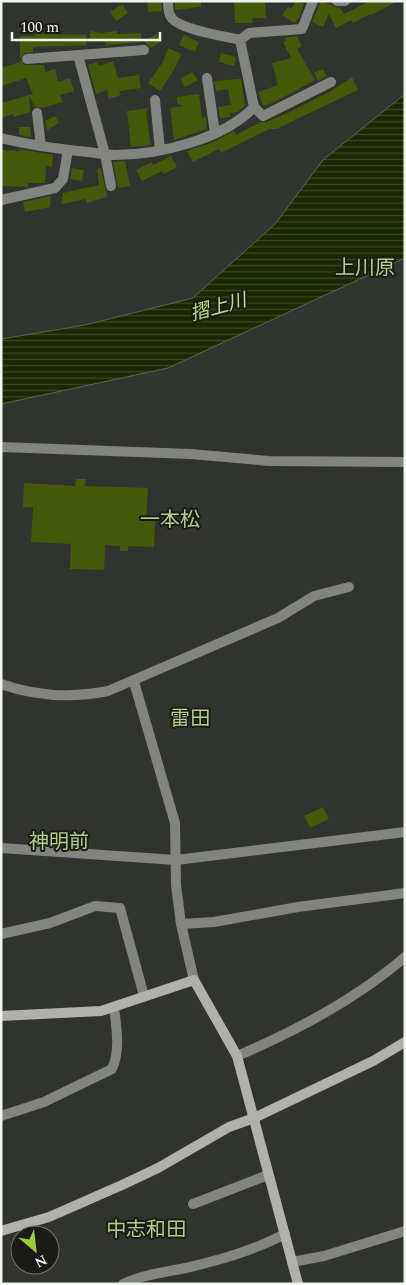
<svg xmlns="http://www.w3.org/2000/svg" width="406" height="1285" viewBox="0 0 406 1285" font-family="Spectral,'Noto Sans JP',serif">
  <defs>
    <pattern id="water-rules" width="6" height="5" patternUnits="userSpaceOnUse" patternTransform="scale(1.25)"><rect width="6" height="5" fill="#1b2701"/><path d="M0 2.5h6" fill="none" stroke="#3d4726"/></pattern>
  </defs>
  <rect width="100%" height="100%" fill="#31332e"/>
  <!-- water -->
  <path fill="url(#water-rules)" stroke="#5b6448" d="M405 94V258L168 368 1 404V339L85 325 193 298 275 224 323 160Z"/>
  <!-- building -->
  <g fill="#445a0a">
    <path d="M147 1H161L162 11 148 12Z"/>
    <path d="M175 1H201V7L175 10Z"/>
    <path d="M234 1H265L266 18H252L253 23H235Z"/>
    <path d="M296 1 304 4 299 18 294 23 282 15 288 7 291 9Z"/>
    <path d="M321 1 341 9 344 14 370 1H398L371 15 370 14 353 23 351 20 336 28 329 14 323 27 312 22Z"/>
    <path d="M122 4 128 13 116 21 110 12Z"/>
    <path d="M90 31 101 33 117 31V34L141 33 142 42 106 45V42L90 41Z"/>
    <path d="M35 34 87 35V45L33 47V52L24 53 20 59V36H35Z"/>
    <path d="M157 34 161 42 150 48 144 41Z"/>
    <path d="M184 35 199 42 195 52 179 45Z"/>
    <path d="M297 36 302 46 297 49 315 80 275 102 263 106 258 92 278 85 272 63 291 58 283 42 286 41 284 38Z"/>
    <path d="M168 48 181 54 175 68 160 91 148 83 163 62Z"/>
    <path d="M221 53 236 57 234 66 219 62Z"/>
    <path d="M20 59 24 65H44L46 72 55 69 58 82 70 78 74 91 60 95 63 102 42 108 35 107 29 96 30 112 14 117 13 114 1 118V103L33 94 26 78 1 86V68L20 62Z"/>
    <path d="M113 61 118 78 139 75 141 88 119 91 121 95 109 99 107 90 96 94 88 65 97 62 99 66Z"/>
    <path d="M323 69 327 76 318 81 314 73Z"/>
    <path d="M192 72 198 80 185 87 180 79Z"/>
    <path d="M352 77 358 90 276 129H269L221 153 219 149 193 162 187 151 211 143 234 131 236 135 261 122H266L288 113 331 91Z"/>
    <path d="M241 79 245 106 238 112 230 113V117L220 118 218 107 231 105 228 89 216 91 214 81Z"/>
    <path d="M199 94 202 118 206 117 207 129 174 140 170 108 183 106 177 103V97Z"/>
    <path d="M149 108 146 112 151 145 131 147 127 111Z"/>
    <path d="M55 116 59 123 47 130 45 121Z"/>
    <path d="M19 127H30L31 137 19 135Z"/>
    <path d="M19 149 53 155 52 167 46 166 45 183H28V187L1 186V150L20 151Z"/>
    <path d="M171 156 177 167 164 174 162 171 142 181 136 170 152 162 153 165Z"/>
    <path d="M125 161 130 186 118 188 113 162Z"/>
    <path d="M72 168 84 170 82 181 70 179Z"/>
    <path d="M101 168 107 197 87 203 86 199 61 204 63 193 99 185 97 169Z"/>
    <path d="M51 196 50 207 25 212 23 202Z"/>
    <path d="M76 479H86L85 486 148 488 146 521H155L154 547 128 546V551H120V546L105 545 104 570 70 569 71 544 31 542 33 507H23L24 483 75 486Z"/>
    <path d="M323 807 329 819 310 828 304 816Z"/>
  </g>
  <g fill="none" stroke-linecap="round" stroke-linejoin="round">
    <!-- street -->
    <g stroke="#828481" stroke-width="10">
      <path d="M337 1H345"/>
      <path d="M240 40 249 33 302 29 313 1"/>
      <path d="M78 55 105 154 111 186"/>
      <path d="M27 59 144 50"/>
      <path d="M207 78 215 133"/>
      <path d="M155 100 160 150"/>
      <path d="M254 107 263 116 331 82"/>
      <path d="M37 113 41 146"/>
      <path d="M1 138C30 145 59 149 88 152 97 153 106 155 115 155 159 155 224 139 254 107L240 40C225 36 179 30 171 17 168 13 168 6 168 1"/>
      <path d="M1 200 55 188 63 179 68 150"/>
      <path d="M1 447 191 454 269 461 405 462"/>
      <path d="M134 682 175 823 176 885 181 924 194 980"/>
      <path d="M1 684C35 696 73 698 108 691L278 618 314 596 349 587"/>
      <path d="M1 848 176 860 405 832"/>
      <path d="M181 924 214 922 298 907 405 893"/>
      <path d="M1 934 50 923 95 906 120 908 144 996"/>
      <path d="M237 1056C296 1031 356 999 405 957"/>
      <path d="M1 1116 44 1102 112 1069C121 1049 116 1027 114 1007"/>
      <path d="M193 1204 268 1175"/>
      <path d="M292 1262 324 1256 405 1231"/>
      <path d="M123 1284C144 1274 168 1272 190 1267 223 1259 255 1250 285 1234"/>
    </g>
    <!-- secondary -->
    <g stroke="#b0b1ad" stroke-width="10">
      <path d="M1 1016 101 1011 194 980 237 1056 298 1284"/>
      <path d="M1 1231 49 1217 122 1185 158 1168 229 1127 254 1118 373 1061 405 1042"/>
    </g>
  </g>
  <g text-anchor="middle" stroke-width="4" stroke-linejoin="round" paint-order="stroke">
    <!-- water labels -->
    <g font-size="19" font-style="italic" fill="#bee17c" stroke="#1a1b18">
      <text transform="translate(218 306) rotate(-15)" y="7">摺上川</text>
    </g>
    <!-- quarter labels -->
    <g font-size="20" fill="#b3ce86" stroke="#1a1b18">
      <text x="365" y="274">上川原</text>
      <text x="170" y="526">一本松</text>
      <text x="190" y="725">雷田</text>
      <text x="59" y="848">神明前</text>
      <text x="146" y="1236">中志和田</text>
    </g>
  </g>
  <!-- border -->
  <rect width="406" height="1285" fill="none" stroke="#f1f3ef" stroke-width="5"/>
  <!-- north arrow -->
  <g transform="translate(35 1250) rotate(152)"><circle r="24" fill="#1a1b18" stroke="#70716e"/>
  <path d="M0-4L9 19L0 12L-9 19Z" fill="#9dca2f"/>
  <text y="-8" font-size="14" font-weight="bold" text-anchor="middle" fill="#f1f3ef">N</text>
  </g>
  <!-- scale -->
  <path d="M12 32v8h148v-8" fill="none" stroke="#f1f3ef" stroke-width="2.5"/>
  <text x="20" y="32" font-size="15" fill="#f1f3ef" stroke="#1a1b18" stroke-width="4" paint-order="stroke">100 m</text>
</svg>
